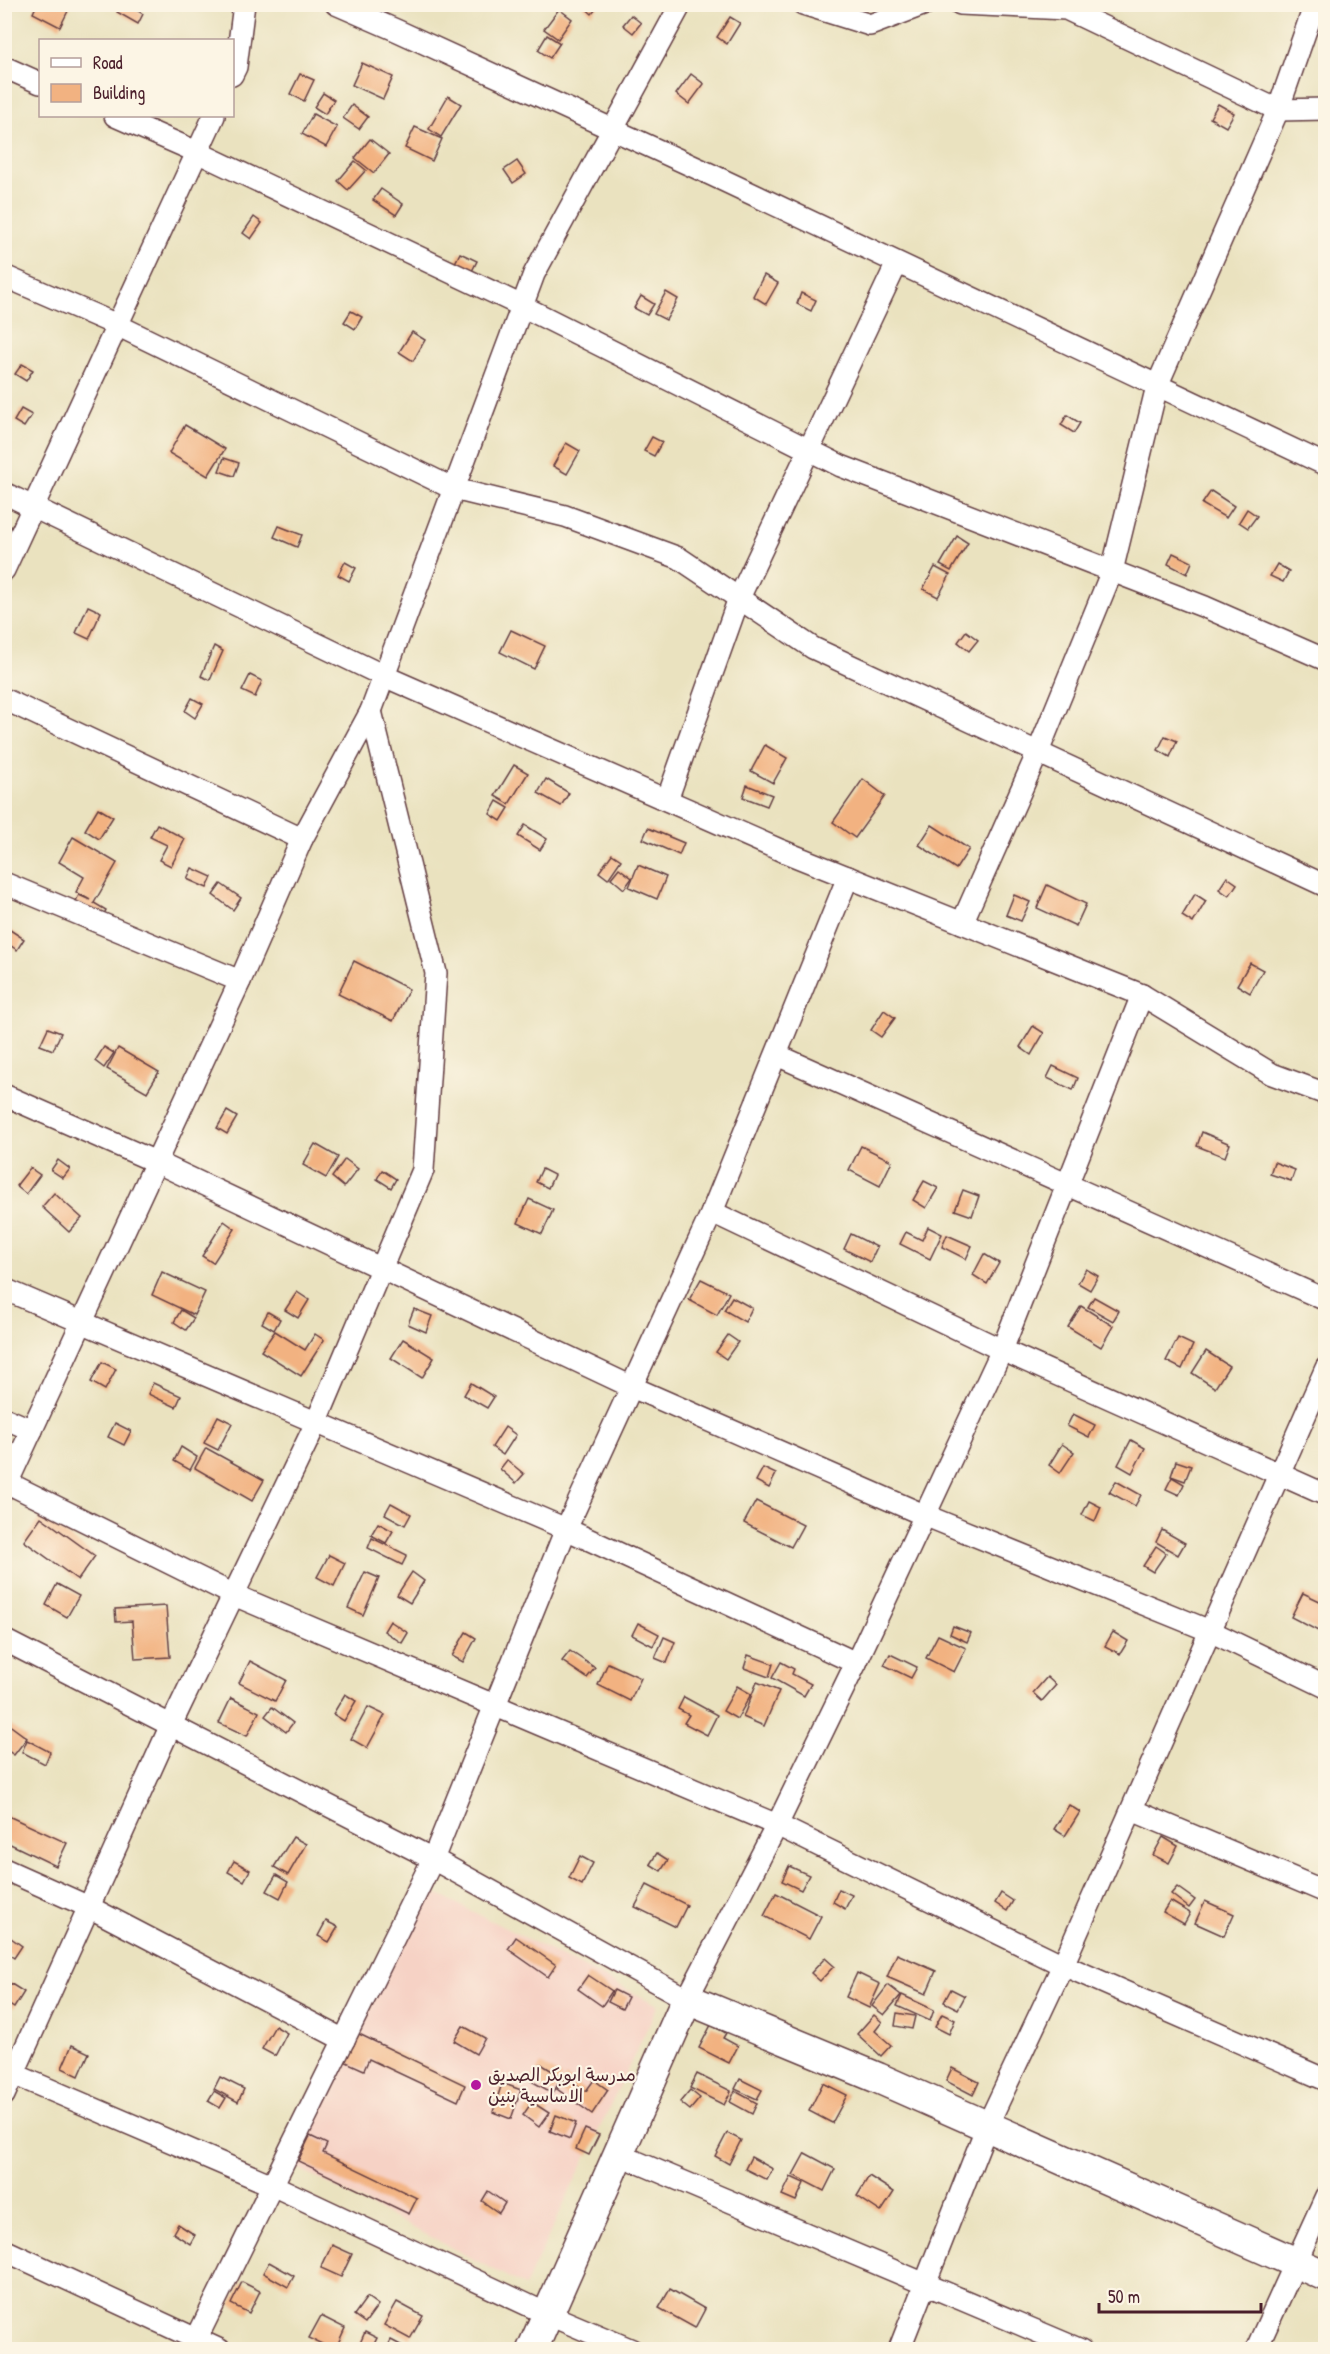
<svg xmlns="http://www.w3.org/2000/svg" width="1330" height="2354" viewBox="0 0 1330 2354" font-family="'Patrick Hand','Playpen Sans Arabic',sans-serif">
  <rect width="100%" height="100%" fill="#fcf5e5"/>
  <filter id="ink" filterUnits="userSpaceOnUse"><feTurbulence type="fractalNoise" baseFrequency=".0167" numOctaves="2"/><feDisplacementMap in="SourceGraphic" scale="12" xChannelSelector="R" yChannelSelector="G"/><feConvolveMatrix kernelMatrix="1 2 1 2 8 2 1 2 1" color-interpolation-filters="sRGB"/></filter>
  <filter id="wash" filterUnits="userSpaceOnUse"><feTurbulence type="fractalNoise" baseFrequency=".008" numOctaves="4" result="noise"/><feDisplacementMap in="SourceGraphic" scale="24" xChannelSelector="R" yChannelSelector="G"/><feGaussianBlur stdDeviation="1.35" result="paint"/><feColorMatrix in="noise" values="0 0 0 0 0 0 0 0 0 0 0 0 0 0 0 0 0 1.4 0 .05"/><feComposite in="paint" operator="in"/></filter>
  <g filter="url(#wash)">
    <rect width="100%" height="100%" fill="#eae2bf"/>
    <!-- built -->
    <path fill="#f6d2c5" d="M428 1889 658 2005 525 2286 294 2166Z"/>
    <g id="blocks">
      <!-- building -->
      <g fill="#f2b281">
        <path d="M37 4H70L71 5 60 27 33 13Z"/>
        <path d="M121 4H127L143 14 138 24 117 12Z"/>
        <path d="M581 4H600L592 14Z"/>
        <path d="M559 9 572 19 558 39 544 29Z"/>
        <path d="M631 15 641 23 633 33 623 25Z"/>
        <path d="M730 17 740 23 727 44 717 37Z"/>
        <path d="M547 35 560 43 550 58 538 50Z"/>
        <path d="M362 63 393 77 383 99 352 85Z"/>
        <path d="M300 74 314 80 304 101 290 94Z"/>
        <path d="M691 74 704 84 689 104 676 94Z"/>
        <path d="M323 93 334 100 325 114 314 107Z"/>
        <path d="M448 96 461 104 441 137 429 129Z"/>
        <path d="M1218 104 1234 113 1226 127 1210 118Z"/>
        <path d="M352 105 368 117 359 129 343 118Z"/>
        <path d="M313 114 337 127 326 147 302 134Z"/>
        <path d="M415 127 442 139 432 161 405 148Z"/>
        <path d="M370 139 389 154 374 173 355 158Z"/>
        <path d="M355 161 366 170 348 190 338 181Z"/>
        <path d="M517 161 526 174 513 183 504 170Z"/>
        <path d="M381 189 403 204 396 215 373 200Z"/>
        <path d="M254 217 262 223 251 239 243 233Z"/>
        <path d="M460 253 477 261 472 271 455 263Z"/>
        <path d="M764 275 778 283 766 304 753 296Z"/>
        <path d="M666 292 678 299 666 320 654 314Z"/>
        <path d="M801 293 816 300 811 311 797 304Z"/>
        <path d="M641 296 654 304 647 315 634 308Z"/>
        <path d="M351 311 362 317 355 329 344 322Z"/>
        <path d="M412 332 425 340 413 361 399 352Z"/>
        <path d="M22 364 33 370 26 381 15 374Z"/>
        <path d="M21 409 32 415 24 427 14 421Z"/>
        <path d="M1067 415 1080 423 1074 433 1061 425Z"/>
        <path d="M185 425 225 449 208 476 169 453Z"/>
        <path d="M652 437 662 442 654 456 644 451Z"/>
        <path d="M566 443 580 451 567 474 553 466Z"/>
        <path d="M224 458 239 463 234 476 219 471Z"/>
        <path d="M1211 491 1234 506 1226 518 1202 504Z"/>
        <path d="M1247 509 1257 516 1248 528 1239 522Z"/>
        <path d="M279 526 302 535 297 547 274 537Z"/>
        <path d="M957 536 968 543 951 571 940 565Z"/>
        <path d="M1173 553 1192 562 1187 574 1168 564Z"/>
        <path d="M345 562 356 568 349 581 338 575Z"/>
        <path d="M1277 564 1289 571 1283 582 1270 576Z"/>
        <path d="M935 567 950 575 938 597 923 589Z"/>
        <path d="M88 606 101 612 89 639 76 633Z"/>
        <path d="M511 630 545 646 534 669 500 652Z"/>
        <path d="M966 631 978 640 969 651 958 642Z"/>
        <path d="M214 646 223 651 210 680 201 676Z"/>
        <path d="M250 675 262 681 255 697 242 691Z"/>
        <path d="M192 698 203 704 195 718 185 711Z"/>
        <path d="M1165 736 1177 741 1170 757 1158 750Z"/>
        <path d="M765 745 787 758 773 783 751 771Z"/>
        <path d="M514 765 528 773 509 804 495 796Z"/>
        <path d="M546 779 569 793 561 806 538 793Z"/>
        <path d="M863 779 885 796 855 838 833 822Z"/>
        <path d="M747 785 772 795 767 806 743 797Z"/>
        <path d="M497 801 509 808 501 821 490 814Z"/>
        <path d="M98 808 113 817 99 839 85 830Z"/>
        <path d="M157 824 185 839 171 866 159 860 167 845 150 837Z"/>
        <path d="M525 825 547 839 540 850 518 836Z"/>
        <path d="M932 825 969 849 956 869 919 845Z"/>
        <path d="M648 828 684 843 679 855 643 839Z"/>
        <path d="M73 837 117 863 94 903 106 910 102 918 75 903 79 895 90 900 76 892 84 877 59 862Z"/>
        <path d="M612 854 621 860 608 879 599 872Z"/>
        <path d="M638 865 666 877 657 899 629 887Z"/>
        <path d="M192 868 212 877 207 888 187 879Z"/>
        <path d="M619 868 632 878 624 889 611 878Z"/>
        <path d="M1227 877 1237 884 1229 896 1219 889Z"/>
        <path d="M221 884 241 898 233 910 213 895Z"/>
        <path d="M1047 885 1086 904 1076 926 1037 908Z"/>
        <path d="M1195 894 1206 901 1193 923 1182 916Z"/>
        <path d="M1014 895 1030 902 1021 921 1006 915Z"/>
        <path d="M4 926 24 939 17 950 4 941Z"/>
        <path d="M354 961 409 989 393 1021 338 994Z"/>
        <path d="M1250 963 1263 970 1250 993 1237 985Z"/>
        <path d="M884 1010 895 1018 881 1037 871 1030Z"/>
        <path d="M1033 1026 1044 1033 1031 1055 1020 1047Z"/>
        <path d="M48 1028 61 1033 53 1050 40 1045Z"/>
        <path d="M104 1047 114 1053 104 1068 95 1061Z"/>
        <path d="M118 1048 159 1072 147 1092 107 1069Z"/>
        <path d="M1053 1066 1078 1078 1073 1090 1047 1078Z"/>
        <path d="M227 1111 237 1117 227 1134 217 1128Z"/>
        <path d="M1202 1132 1230 1144 1225 1157 1197 1146Z"/>
        <path d="M315 1144 338 1157 326 1178 303 1165Z"/>
        <path d="M861 1146 892 1161 880 1186 849 1170Z"/>
        <path d="M345 1159 358 1169 344 1187 332 1177Z"/>
        <path d="M58 1160 70 1169 63 1178 51 1170Z"/>
        <path d="M1274 1162 1295 1170 1291 1181 1270 1174Z"/>
        <path d="M30 1168 40 1175 26 1194 16 1186Z"/>
        <path d="M542 1169 554 1175 548 1188 536 1182Z"/>
        <path d="M382 1170 396 1179 391 1188 377 1179Z"/>
        <path d="M924 1181 938 1188 926 1208 913 1200Z"/>
        <path d="M963 1190 979 1196 972 1216 955 1210Z"/>
        <path d="M54 1193 82 1218 69 1232 42 1207Z"/>
        <path d="M529 1199 553 1210 542 1234 518 1223Z"/>
        <path d="M224 1221 235 1229 213 1263 202 1256Z"/>
        <path d="M928 1227 942 1234 930 1259 900 1244 906 1232 922 1240Z"/>
        <path d="M851 1234 877 1247 870 1262 844 1249Z"/>
        <path d="M947 1235 972 1246 966 1259 942 1247Z"/>
        <path d="M984 1254 999 1263 987 1284 973 1275Z"/>
        <path d="M1086 1269 1098 1276 1090 1290 1078 1283Z"/>
        <path d="M162 1272 205 1292 194 1315 152 1295Z"/>
        <path d="M701 1279 729 1293 717 1315 689 1300Z"/>
        <path d="M297 1292 309 1300 298 1318 285 1310Z"/>
        <path d="M732 1297 752 1308 745 1322 724 1310Z"/>
        <path d="M1094 1297 1119 1311 1113 1321 1088 1307Z"/>
        <path d="M1081 1306 1113 1326 1101 1347 1068 1327Z"/>
        <path d="M414 1309 432 1316 426 1332 408 1324Z"/>
        <path d="M181 1310 194 1318 186 1330 174 1322Z"/>
        <path d="M268 1312 280 1319 274 1330 262 1323Z"/>
        <path d="M275 1331 305 1350 315 1334 324 1340 301 1376 261 1351Z"/>
        <path d="M728 1335 738 1342 726 1359 716 1352Z"/>
        <path d="M1178 1338 1193 1345 1182 1369 1166 1361Z"/>
        <path d="M403 1339 434 1358 422 1378 391 1358Z"/>
        <path d="M1206 1351 1229 1366 1215 1388 1192 1373Z"/>
        <path d="M102 1362 116 1369 105 1390 91 1382Z"/>
        <path d="M153 1383 181 1396 176 1407 148 1394Z"/>
        <path d="M471 1383 494 1397 487 1408 464 1395Z"/>
        <path d="M1073 1414 1095 1425 1089 1437 1067 1426Z"/>
        <path d="M218 1416 232 1423 218 1450 204 1443Z"/>
        <path d="M115 1423 131 1431 124 1445 108 1437Z"/>
        <path d="M505 1427 516 1435 503 1455 492 1447Z"/>
        <path d="M1131 1440 1145 1448 1132 1473 1118 1465Z"/>
        <path d="M1062 1444 1074 1452 1060 1473 1049 1465Z"/>
        <path d="M181 1447 197 1457 190 1470 174 1461Z"/>
        <path d="M206 1448 264 1480 252 1501 195 1468Z"/>
        <path d="M507 1460 524 1474 516 1483 500 1469Z"/>
        <path d="M1176 1461 1191 1466 1185 1481 1171 1476Z"/>
        <path d="M763 1468 776 1474 769 1488 756 1481Z"/>
        <path d="M1172 1477 1184 1484 1179 1495 1166 1489Z"/>
        <path d="M1116 1481 1141 1495 1135 1506 1109 1492Z"/>
        <path d="M756 1501 803 1525 791 1547 744 1523Z"/>
        <path d="M1089 1501 1101 1507 1095 1521 1082 1515Z"/>
        <path d="M391 1503 411 1514 405 1525 385 1514Z"/>
        <path d="M41 1517 95 1556 78 1580 24 1541Z"/>
        <path d="M378 1523 393 1531 386 1543 371 1535Z"/>
        <path d="M1162 1530 1185 1543 1178 1555 1156 1542Z"/>
        <path d="M372 1538 407 1555 402 1565 368 1548Z"/>
        <path d="M1156 1546 1166 1553 1153 1572 1143 1566Z"/>
        <path d="M329 1555 345 1563 334 1586 317 1577Z"/>
        <path d="M365 1572 379 1578 363 1615 348 1608Z"/>
        <path d="M412 1572 424 1581 410 1603 397 1595Z"/>
        <path d="M57 1584 79 1596 67 1617 46 1605Z"/>
        <path d="M1303 1593 1326 1604V1620L1320 1632 1291 1617Z"/>
        <path d="M166 1606 170 1657 135 1659 132 1621 116 1622 115 1609Z"/>
        <path d="M390 1621 408 1633 402 1643 384 1631Z"/>
        <path d="M638 1623 659 1634 653 1646 632 1635Z"/>
        <path d="M953 1626 971 1633 967 1642 950 1634Z"/>
        <path d="M466 1632 476 1638 463 1662 452 1656Z"/>
        <path d="M1113 1632 1128 1641 1120 1654 1105 1646Z"/>
        <path d="M938 1635 966 1648 954 1672 926 1658Z"/>
        <path d="M664 1637 675 1642 667 1663 655 1658Z"/>
        <path d="M570 1651 595 1668 587 1678 562 1661Z"/>
        <path d="M890 1654 917 1667 911 1678 884 1665Z"/>
        <path d="M748 1655 773 1664 769 1677 744 1668Z"/>
        <path d="M250 1661 286 1680 275 1701 239 1683Z"/>
        <path d="M781 1662 794 1669 792 1674 811 1684 804 1696 772 1678Z"/>
        <path d="M608 1663 641 1678 630 1701 598 1685Z"/>
        <path d="M1047 1677 1056 1685 1042 1701 1033 1693Z"/>
        <path d="M757 1682 779 1691 764 1726 743 1717Z"/>
        <path d="M737 1686 751 1694 737 1719 723 1711Z"/>
        <path d="M345 1694 356 1701 344 1721 333 1714Z"/>
        <path d="M684 1697 717 1715 707 1735 684 1723 689 1715 678 1709Z"/>
        <path d="M231 1698 259 1712 247 1736 219 1723Z"/>
        <path d="M272 1707 293 1723 286 1732 265 1716Z"/>
        <path d="M368 1707 385 1715 367 1748 351 1739Z"/>
        <path d="M4 1721 27 1738 14 1755 4 1748Z"/>
        <path d="M27 1740 50 1752 45 1764 22 1752Z"/>
        <path d="M1069 1805 1080 1812 1065 1836 1054 1829Z"/>
        <path d="M4 1814 67 1843 56 1866 4 1841Z"/>
        <path d="M293 1837 306 1844 288 1875 274 1867Z"/>
        <path d="M1163 1837 1178 1846 1169 1863 1153 1855Z"/>
        <path d="M657 1853 668 1860 661 1871 650 1864Z"/>
        <path d="M580 1856 593 1863 582 1885 569 1878Z"/>
        <path d="M234 1861 250 1870 244 1881 228 1872Z"/>
        <path d="M789 1866 809 1875 801 1890 782 1881Z"/>
        <path d="M276 1875 288 1882 280 1898 267 1891Z"/>
        <path d="M647 1885 687 1905 676 1927 635 1907Z"/>
        <path d="M1177 1887 1195 1900 1189 1908 1171 1894Z"/>
        <path d="M839 1889 852 1895 845 1909 833 1902Z"/>
        <path d="M776 1893 821 1916 809 1939 764 1916Z"/>
        <path d="M1001 1893 1013 1901 1007 1911 995 1903Z"/>
        <path d="M1170 1901 1190 1913 1184 1924 1163 1912Z"/>
        <path d="M1205 1901 1234 1914 1224 1936 1195 1923Z"/>
        <path d="M326 1921 338 1927 329 1942 318 1936Z"/>
        <path d="M516 1937 556 1965 548 1977 508 1949Z"/>
        <path d="M11 1938 22 1946 14 1958 4 1951Z"/>
        <path d="M897 1954 936 1971 926 1994 887 1977Z"/>
        <path d="M825 1958 834 1966 820 1981 811 1973Z"/>
        <path d="M857 1973 880 1984 869 2008 846 1997Z"/>
        <path d="M588 1975 612 1991 602 2006 578 1989Z"/>
        <path d="M5 1980 24 1992 14 2008 5 2002Z"/>
        <path d="M888 1985 901 1995 884 2015 872 2006Z"/>
        <path d="M951 1989 965 1996 958 2009 944 2002Z"/>
        <path d="M614 1990 628 1997 622 2009 608 2002Z"/>
        <path d="M902 1995 934 2010 930 2021 897 2006Z"/>
        <path d="M897 2013 915 2016 912 2029 895 2026Z"/>
        <path d="M942 2014 955 2020 949 2034 935 2027Z"/>
        <path d="M874 2015 882 2022 875 2031 891 2045 881 2056 857 2034Z"/>
        <path d="M711 2025 726 2033 723 2038 738 2046 729 2063 699 2048Z"/>
        <path d="M275 2026 287 2033 275 2056 262 2049Z"/>
        <path d="M463 2026 485 2038 476 2054 454 2041Z"/>
        <path d="M357 2033 465 2085 458 2101 369 2059 364 2070 344 2061Z"/>
        <path d="M72 2045 89 2053 79 2076 62 2068Z"/>
        <path d="M541 2064 562 2077 553 2093 531 2081Z"/>
        <path d="M952 2068 979 2082 973 2095 946 2081Z"/>
        <path d="M697 2074 731 2091 724 2105 690 2088Z"/>
        <path d="M220 2077 244 2089 238 2102 214 2089Z"/>
        <path d="M566 2077 586 2091 594 2080 608 2090 592 2114 557 2089Z"/>
        <path d="M740 2079 762 2090 757 2099 735 2089Z"/>
        <path d="M502 2083 521 2090 511 2119 493 2112Z"/>
        <path d="M823 2083 847 2095 832 2123 809 2111Z"/>
        <path d="M690 2090 700 2098 690 2110 680 2102Z"/>
        <path d="M214 2091 226 2098 220 2108 208 2101Z"/>
        <path d="M735 2091 757 2103 752 2114 730 2102Z"/>
        <path d="M532 2102 549 2113 539 2127 523 2115Z"/>
        <path d="M556 2115 576 2123 570 2139 550 2131Z"/>
        <path d="M585 2129 599 2135 589 2155 576 2149Z"/>
        <path d="M727 2133 741 2140 729 2164 715 2156Z"/>
        <path d="M310 2136 327 2144 323 2153 417 2198 409 2214 298 2161Z"/>
        <path d="M805 2153 835 2169 824 2191 793 2175Z"/>
        <path d="M751 2157 773 2169 767 2180 745 2169Z"/>
        <path d="M869 2176 894 2192 881 2212 857 2196Z"/>
        <path d="M791 2177 804 2183 796 2201 782 2195Z"/>
        <path d="M488 2191 505 2203 499 2213 482 2201Z"/>
        <path d="M178 2224 195 2235 190 2244 173 2233Z"/>
        <path d="M332 2245 352 2254 341 2277 321 2268Z"/>
        <path d="M269 2262 294 2276 288 2287 263 2273Z"/>
        <path d="M242 2282 260 2291 249 2313 231 2304Z"/>
        <path d="M670 2289 705 2309 695 2328 659 2308Z"/>
        <path d="M367 2297 378 2305 365 2323 354 2315Z"/>
        <path d="M397 2302 423 2316 410 2339 384 2325Z"/>
        <path d="M321 2316 345 2328 335 2350 309 2338Z"/>
        <path d="M365 2332 377 2338 371 2350H357Z"/>
        <path d="M391 2340 410 2350H386Z"/>
      </g>
    </g>
  </g>
  <g filter="url(#ink)">
    <use href="#blocks" fill-opacity="0" stroke="#623c41" stroke-width="1.5"/>
    <g fill="none" stroke-linecap="round" stroke-linejoin="round">
      <defs>
        <g id="street">
          <path d="M336 4 398 31 712 175 1326 465"/>
          <path d="M803 4 870 25 925 4"/>
          <path d="M960 4 1066 9 1278 110 1326 109"/>
          <path d="M4 67 40 83"/>
          <path d="M232 75 236 67 244 4"/>
          <path d="M115 116 197 152 522 306 841 466 1205 607 1326 660"/>
          <path d="M4 276 117 325 454 489 565 516 679 558 813 648 1326 886"/>
          <path d="M4 493 384 676 780 850 1142 995 1272 1074 1326 1094"/>
          <path d="M4 570 214 116"/>
          <path d="M4 699 302 839"/>
          <path d="M667 800 739 598 897 263"/>
          <path d="M4 883 240 981"/>
          <path d="M962 923 1038 752 1112 571 1157 386 1278 110 1315 4"/>
          <path d="M777 1055 1326 1300"/>
          <path d="M4 1095 156 1162 632 1387 924 1515 1210 1631 1326 1687"/>
          <path d="M712 1212 1002 1350 1326 1495"/>
          <path d="M4 1289 566 1529 856 1663"/>
          <path d="M4 1418 32 1430"/>
          <path d="M8 1483 234 1595 777 1825 1063 1965 1326 2080"/>
          <path d="M4 1490 240 981 302 839 371 711 534 274 681 4"/>
          <path d="M4 1640 433 1859 687 1999 777 1825 856 1663 1002 1350 1142 995"/>
          <path d="M1132 1810 1326 1892"/>
          <path d="M4 1869 89 1907 344 2040"/>
          <path d="M4 2070 272 2185 547 2314 632 2350"/>
          <path d="M4 2095 171 1725 316 1423 423 1170 436 973 371 711"/>
          <path d="M618 2154 1081 2350"/>
          <path d="M4 2250 220 2350"/>
          <path d="M191 2350 433 1859 566 1529 712 1212 848 877"/>
          <path d="M899 2350 987 2126 1063 1965 1326 1368"/>
          <path d="M1256 2350 1326 2196"/>
        </g>
        <path id="secondary" d="M532 2350 687 1999 878 2078 1326 2276"/>
      </defs>
      <!-- street casing -->
      <use href="#street" stroke="#623c41" stroke-width="24"/>
      <!-- secondary casing -->
      <use href="#secondary" stroke="#623c41" stroke-width="33"/>
      <!-- street -->
      <use href="#street" stroke="#fff" stroke-width="21"/>
      <!-- secondary -->
      <use href="#secondary" stroke="#fff" stroke-width="30"/>
    </g>
  </g>
  <!-- markers -->
  <circle fill="#b5179e" stroke="#fcf5e5" stroke-width="2" cx="476" cy="2085" r="6"/>
  <g text-anchor="middle" stroke-width="4.5" stroke-linejoin="round" paint-order="stroke">
    <!-- poi labels -->
    <g font-size="18" fill="#4a1f2b" stroke="#fcf5e5" text-anchor="start">
      <text x="488" y="2081">مدرسة ابوبكر الصديق<tspan x="488" dy="21">الاساسية بنين</tspan></text>
    </g>
  </g>
  <!-- margin -->
  <rect width="1330" height="2354" fill="none" stroke="#fcf5e5" stroke-width="24"/>
  <!-- legend -->
  <rect x="39" y="39" width="195" height="78" fill="#fcf5e5" stroke="#b59f9b" stroke-width="1.5"/>
  <rect x="51" y="58" width="30" height="9" fill="#ffffff" stroke="#b59f9b" stroke-width="1.5"/>
  <text x="93" y="69" font-size="18" fill="#4a1f2b">Road</text>
  <rect x="51" y="84" width="30" height="18" fill="#f2b281" stroke="#b59f9b" stroke-width="1.5"/>
  <text x="93" y="99" font-size="18" fill="#4a1f2b">Building</text>
  <!-- scale -->
  <path d="M1099 2303v9h162v-9" fill="none" stroke="#4a1f2b" stroke-width="3"/>
  <text x="1108" y="2303" font-size="18" fill="#4a1f2b" stroke="#fcf5e5" stroke-width="4.5" paint-order="stroke">50 m</text>
</svg>
